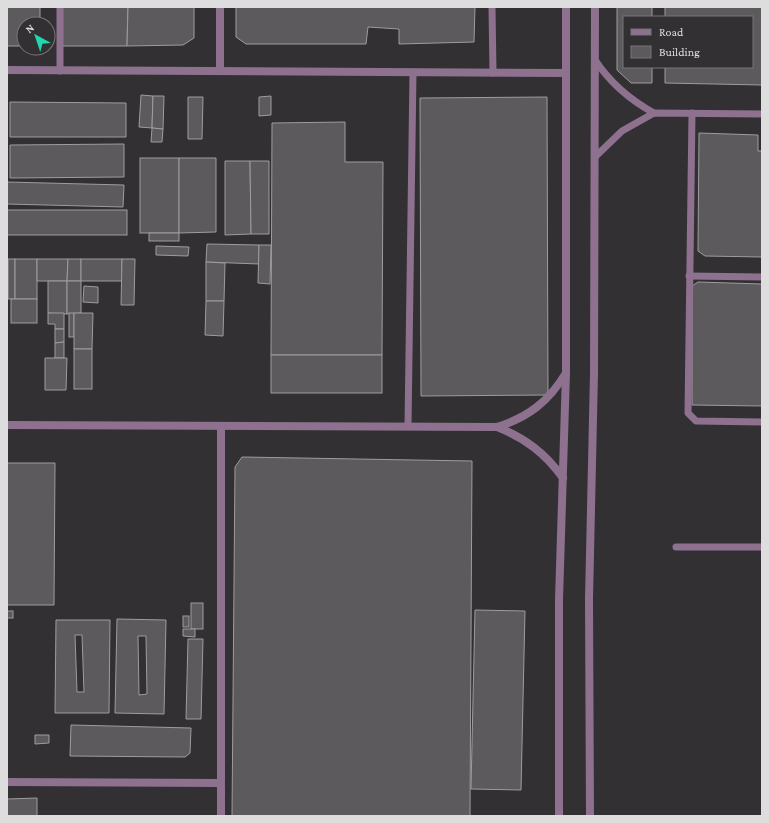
<svg xmlns="http://www.w3.org/2000/svg" width="769" height="823" viewBox="0 0 769 823" font-family="'Crimson Pro',serif">
  <rect width="100%" height="100%" fill="#323032"/>
  <!-- building -->
  <g fill="#5d5a5d" stroke="#9f9c9f" fill-rule="evenodd">
    <path d="M7 7H40V24H24V46H7Z"/>
    <path d="M62 7H128L127 46H62Z"/>
    <path d="M128 7H194V38L183 45 127 46Z"/>
    <path d="M236 7H475L474 42 399 44V29L368 27 366 44H246L236 37Z"/>
    <path d="M617 7H652V17H624V67H652V83H631L617 70Z"/>
    <path d="M665 7H762V85L665 83V67H752V17H665Z"/>
    <path d="M141 95 153 96 152 128 139 127Z"/>
    <path d="M153 96H164L163 129 152 128Z"/>
    <path d="M271 96V115L259 116V97Z"/>
    <path d="M188 97H203L202 139H188Z"/>
    <path d="M547 97 548 395 421 396 420 98Z"/>
    <path d="M10 102 126 103V137H10Z"/>
    <path d="M345 122V162H383L382 355H271L272 123Z"/>
    <path d="M152 128 163 129 162 142H151Z"/>
    <path d="M699 133 758 135V151H762V257L705 256 698 251Z"/>
    <path d="M124 144V177L10 178V145Z"/>
    <rect x="140" y="158" width="39" height="75"/>
    <path d="M179 158H216V232L179 233Z"/>
    <path d="M225 161H250L251 234 225 235Z"/>
    <path d="M250 161H269V234H251Z"/>
    <path d="M7 182 124 185 123 207 7 204Z"/>
    <rect x="7" y="210" width="120" height="25"/>
    <rect x="149" y="233" width="30" height="8"/>
    <path d="M207 244 259 245V264L206 262Z"/>
    <path d="M259 245H271L270 284 258 283Z"/>
    <path d="M156 246 189 247 188 256 156 255Z"/>
    <rect x="8" y="259" width="7" height="40"/>
    <rect x="15" y="259" width="22" height="40"/>
    <path d="M37 259H68L67 281H37Z"/>
    <path d="M68 259H81V281H67Z"/>
    <rect x="81" y="259" width="41" height="22"/>
    <path d="M122 259H135L134 305H121Z"/>
    <path d="M206 262 225 263 224 301H206Z"/>
    <path d="M48 281H67V314L48 313Z"/>
    <path d="M67 281H81V313L67 314Z"/>
    <path d="M698 282 762 284V406L692 405V286Z"/>
    <path d="M84 286 98 287V303L83 302Z"/>
    <rect x="11" y="299" width="26" height="24"/>
    <path d="M206 301H224L223 336 205 335Z"/>
    <path d="M48 313H64V329H55V324H48Z"/>
    <rect x="69" y="313" width="5" height="24"/>
    <path d="M74 313H93L92 349H74Z"/>
    <path d="M55 329H64V342L55 343Z"/>
    <path d="M64 342V358H55V343Z"/>
    <rect x="74" y="349" width="18" height="40"/>
    <rect x="271" y="355" width="111" height="38"/>
    <path d="M45 358H67L66 390H45Z"/>
    <path d="M242 457 472 461 470 816H232L235 467Z"/>
    <path d="M7 463H55L54 605H7Z"/>
    <rect x="191" y="603" width="12" height="26"/>
    <path d="M475 610 525 611 521 790 471 789Z"/>
    <rect x="7" y="611" width="6" height="7"/>
    <rect x="183" y="616" width="6" height="11"/>
    <path d="M117 619 166 620 164 714 115 713ZM138 636H146L147 694 139 695Z"/>
    <path d="M56 620H110L109 713H55ZM75 635H82L84 692H77Z"/>
    <path d="M183 629H195V637L183 636Z"/>
    <path d="M188 639H203L201 719H186Z"/>
    <path d="M71 725 191 728 190 753 185 757 70 756Z"/>
    <path d="M35 735H49V743L35 744Z"/>
    <path d="M37 798V816H7V799Z"/>
  </g>
  <g fill="none" stroke-linecap="round" stroke-linejoin="round">
    <!-- service -->
    <g stroke="#8d718f" stroke-width="7">
      <path d="M492 7 493 73"/>
      <path d="M595 60C611 84 630 100 654 113"/>
      <path d="M60 71V7"/>
      <path d="M692 113 688 413 696 421 762 422"/>
      <path d="M596 156 622 131 654 113 762 114"/>
      <path d="M689 276 762 277"/>
      <path d="M408 426 413 72"/>
      <path d="M676 547H762"/>
    </g>
    <!-- minor -->
    <g stroke="#8d718f" stroke-width="8">
      <path d="M7 70 566 73"/>
      <path d="M220 70V7"/>
      <path d="M7 425 497 427C529 417 549 401 566 373"/>
      <path d="M221 426V816"/>
      <path d="M497 427C525 438 545 453 563 478"/>
      <path d="M7 782 221 783"/>
    </g>
    <!-- tertiary -->
    <g stroke="#8d718f" stroke-width="8">
      <path d="M559 816V600L566 373V7"/>
      <path d="M590 816 589 599 594 373 595 7"/>
    </g>
  </g>
  <!-- border -->
  <rect width="769" height="823" fill="none" stroke="#deddde" stroke-width="16"/>
  <!-- legend -->
  <rect x="623" y="16" width="130" height="52" fill="#323032" stroke="#777577"/>
  <rect x="631" y="29" width="20" height="6" fill="#8d718f" stroke="#777577"/>
  <text x="659" y="36" font-size="12" fill="#deddde">Road</text>
  <rect x="631" y="46" width="20" height="12" fill="#5d5a5d" stroke="#777577"/>
  <text x="659" y="56" font-size="12" fill="#deddde">Building</text>
  <!-- north arrow -->
  <g transform="translate(36 36) rotate(320)"><circle r="19" fill="#323032" stroke="#777577"/>
  <path d="M0-3L7 15L0 10L-7 15Z" fill="#20d5b0"/>
  <text y="-6" font-size="11" font-weight="bold" text-anchor="middle" fill="#deddde">N</text>
  </g>
</svg>
